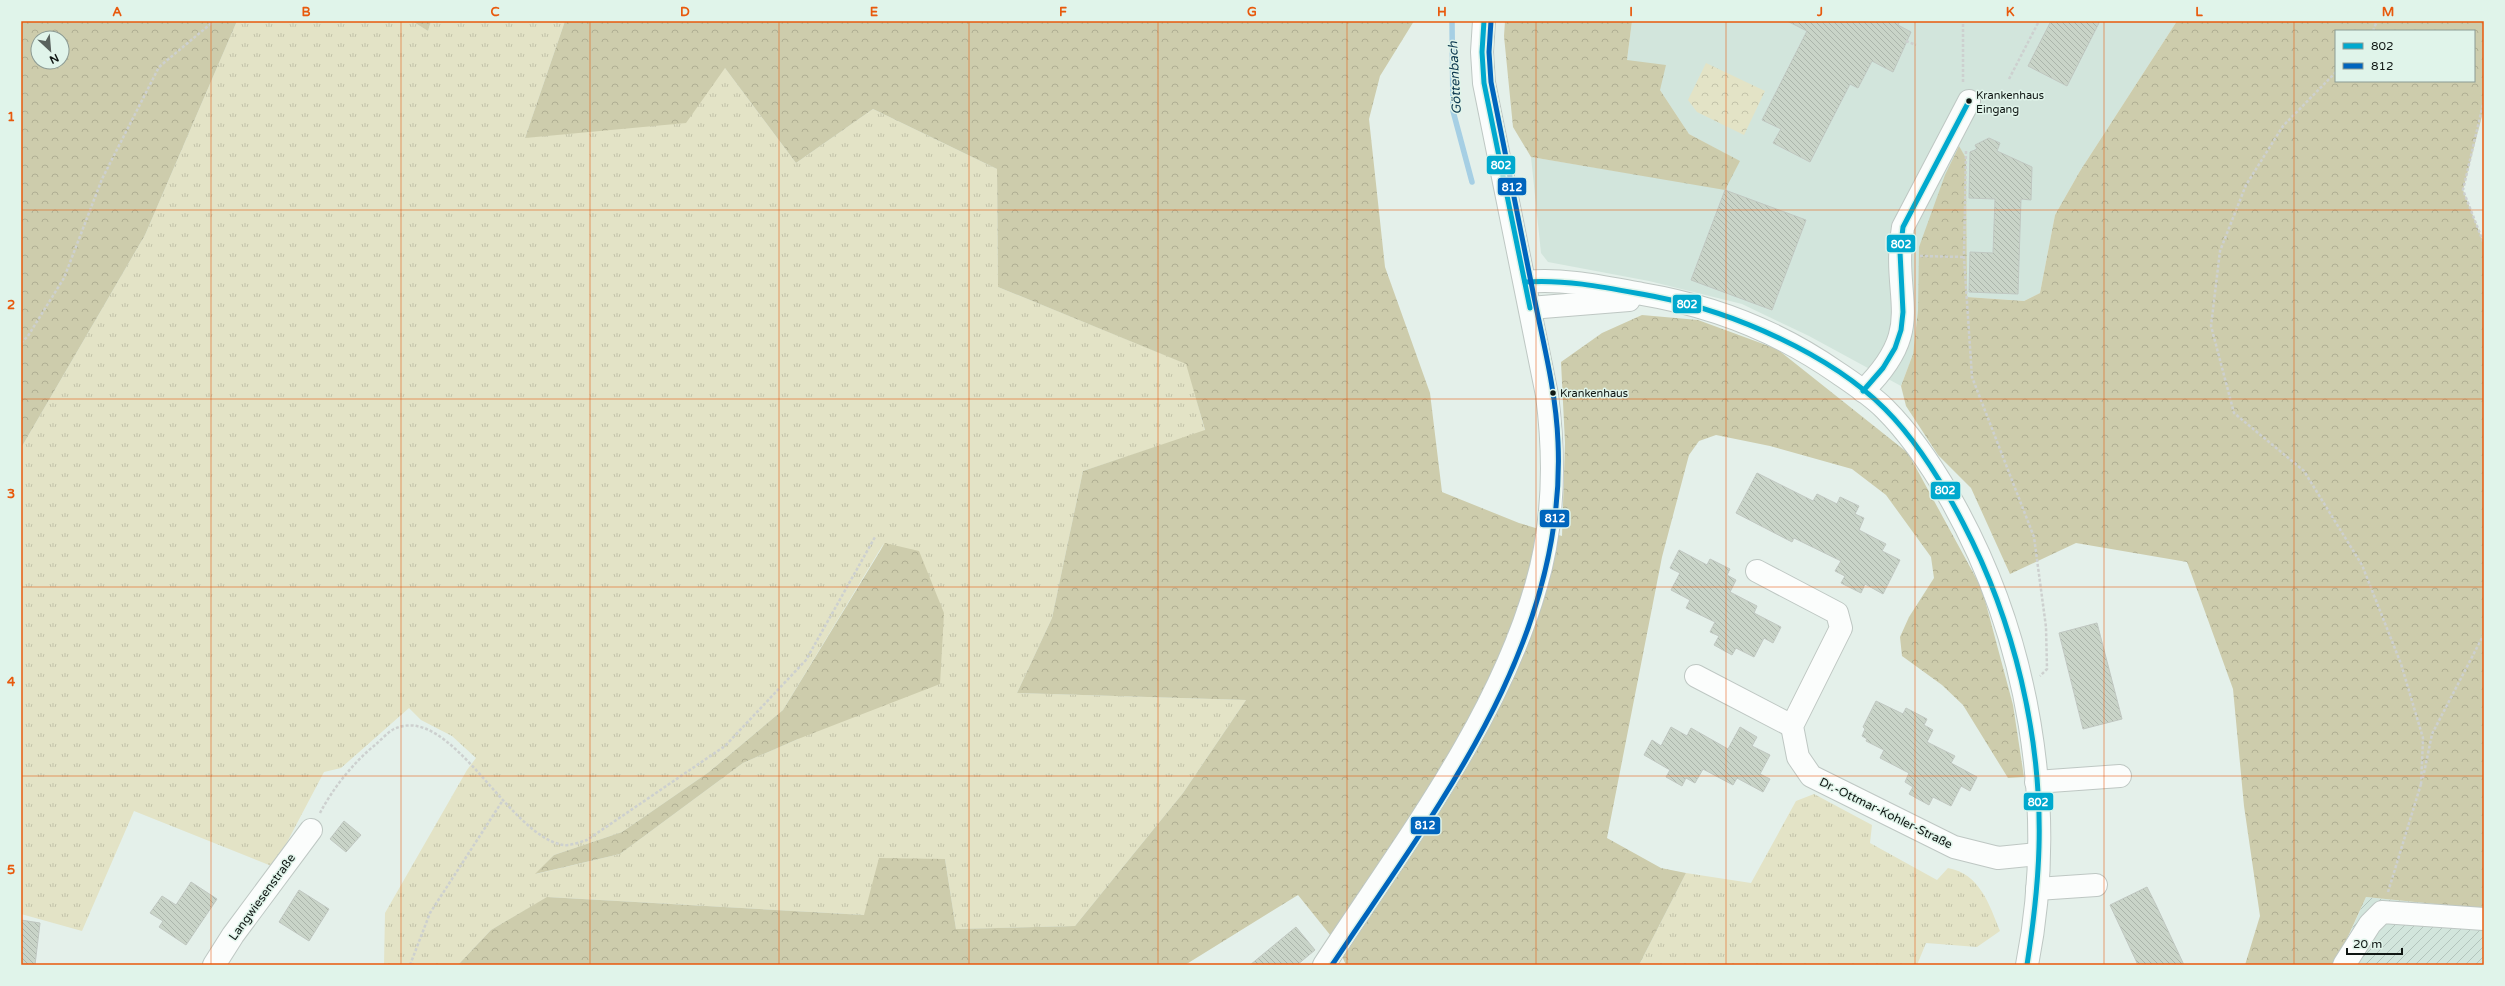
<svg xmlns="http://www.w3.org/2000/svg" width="2505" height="986" viewBox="0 0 2505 986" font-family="'Varela Round',sans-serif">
  <defs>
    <pattern id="industrial-furrows" width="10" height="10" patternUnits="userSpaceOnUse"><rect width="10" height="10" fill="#d2e5dc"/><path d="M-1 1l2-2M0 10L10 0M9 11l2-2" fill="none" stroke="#b3c4bc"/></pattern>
    <pattern id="grass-tufts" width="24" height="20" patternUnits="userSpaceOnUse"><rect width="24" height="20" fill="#e3e3c6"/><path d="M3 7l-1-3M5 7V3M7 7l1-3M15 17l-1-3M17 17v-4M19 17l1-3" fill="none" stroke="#c2c2a9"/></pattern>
    <pattern id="forest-crowns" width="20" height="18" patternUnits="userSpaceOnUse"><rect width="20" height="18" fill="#cdccac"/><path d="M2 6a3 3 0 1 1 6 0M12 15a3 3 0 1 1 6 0" fill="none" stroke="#afae93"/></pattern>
    <pattern id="park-crowns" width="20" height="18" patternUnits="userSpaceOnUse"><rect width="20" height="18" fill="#e3e3c6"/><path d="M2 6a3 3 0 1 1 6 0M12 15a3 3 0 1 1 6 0" fill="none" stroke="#c2c2a9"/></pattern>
    <pattern id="building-back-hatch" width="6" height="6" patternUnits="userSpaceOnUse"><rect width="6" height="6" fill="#c9d4c8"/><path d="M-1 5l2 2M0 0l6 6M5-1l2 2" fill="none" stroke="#abb5ab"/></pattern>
  </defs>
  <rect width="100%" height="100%" fill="#e4f0ea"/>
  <!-- built -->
  <path fill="#d2e5dc" d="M1632 21H2177L2080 171 2055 215 2040 293 2024 301 1967 297 1966 158 1959 147 1918 310 1913 354 1901 386 1809 336 1742 304 1649 281 1548 262 1541 253 1531 157 1725 189 1739 161 1689 134 1660 90 1627 60Z"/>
  <!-- industrial -->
  <path fill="url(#industrial-furrows)" d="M2366 897 2484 909V965H2336Z"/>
  <!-- grass -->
  <g fill="url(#grass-tufts)" fill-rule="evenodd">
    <path d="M237 21H412L428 31 431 21H565L525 138 725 68 796 163 873 109 997 169 998 287 1187 364 1205 431 1083 471 1052 618 1017 693 1246 700 1183 793 1075 926 956 929 945 859 864 915 548 897 491 930 458 965H384L385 913 467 770 476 758 452 736 421 720 409 708 341 768 324 772 274 867 134 811 82 931 21 914V448L145 235ZM884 543 798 739 743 763 620 854 536 874 554 855 622 832 709 772 783 710Z"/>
    <path d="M1814 794 1872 825 1870 843 1937 880 1948 868C1980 874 1989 904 2000 931L1977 947 1926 943 1917 965H1639L1686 873 1751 883 1796 801Z"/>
  </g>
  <!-- forest -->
  <g fill="url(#forest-crowns)" fill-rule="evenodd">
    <path d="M21 21H237L145 235 21 448ZM38 38H62V62H38Z"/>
    <path d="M412 21H431L428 31Z"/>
    <path d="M565 21H1414L1380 76 1369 119 1385 267 1430 393 1442 492 1519 523 1562 536 1565 443 1561 362 1602 333 1642 315 1698 320 1777 349 1908 453 1982 589 2013 705 2024 777 2008 778 1963 705 1942 685 1902 656 1900 637 1909 617 1934 578 1931 557 1886 495 1852 469 1770 446 1716 435 1699 441 1689 455 1662 557 1607 838 1661 868 1686 873 1639 965H1346L1335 941 1298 895 1185 965H458L491 930 547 897 864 915 879 858 945 859 956 929 1075 926 1183 793 1246 700 1017 693 1052 618 1083 471 1205 430 1186 364 998 287 997 169 873 109 796 163 725 68 686 123 525 138Z"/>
    <path d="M1505 21H1632L1627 60 1666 65 1660 90 1689 134 1740 161 1725 190 1531 157 1513 127 1504 36Z"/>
    <path d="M2177 21H2484V108L2463 190 2484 244V909L2366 897 2335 965H2245L2260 916 2244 806 2233 689 2187 562 2076 543 2010 574 1971 488 1938 455 1906 406 1901 386 1913 354 1918 310 1919 247 1945 175 1959 146 1966 158 1967 297 2024 301 2040 293 2055 215 2080 171ZM2336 31H2474V81H2336Z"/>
    <path d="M885 543 919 551 944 613 940 684 798 739 743 763 620 854 535 874 554 855 622 832 709 772 783 710Z"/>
  </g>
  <!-- park -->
  <path fill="url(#park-crowns)" d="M1706 63 1765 91 1744 135 1697 112 1688 100Z"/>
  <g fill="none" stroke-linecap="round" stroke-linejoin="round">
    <!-- stream -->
    <path stroke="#a6cfe4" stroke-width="5.5" d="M1452 21 1453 111 1472 182"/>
  </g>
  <!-- building -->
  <g fill="url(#building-back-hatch)" stroke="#c0c7c1">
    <path d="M1787 21H1900L1898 25 1911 32 1893 72 1872 61 1858 88 1850 84 1810 162 1773 143 1781 129 1762 120 1807 31Z"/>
    <path d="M2051 21H2100L2067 86 2028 66Z"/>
    <path d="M1989 138 2000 143 1997 151 2032 167 2031 200 2021 199 2018 294 1969 292 1970 252 1993 253 1995 199 1969 198 1970 152 1977 149 1975 145Z"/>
    <path d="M1725 190 1806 220 1772 310 1691 280Z"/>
    <path d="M1757 473 1813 501 1817 494 1837 504 1840 497 1859 506 1855 514 1864 518 1859 530 1886 544 1882 551 1900 560 1883 594 1865 584 1861 593 1841 583 1845 576 1835 571 1841 561 1794 538 1792 542 1736 513Z"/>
    <path d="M1679 550 1707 565 1710 559 1730 569 1727 575 1736 580 1730 592 1757 606 1754 613 1781 627 1773 643 1764 638 1754 657 1736 648 1732 655 1714 645 1719 636 1710 632 1715 622 1686 608 1690 600 1671 590 1680 573 1670 568Z"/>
    <path d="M2097 623 2122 719 2083 729 2059 633Z"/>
    <path d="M1876 701 1903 714 1906 708 1927 719 1924 725 1933 730 1927 742 1955 756 1951 763 1977 777 1970 791 1961 786 1951 806 1933 797 1929 805 1909 794 1913 787 1905 782 1909 773 1880 758 1884 750 1866 741 1867 739 1862 736 1865 729 1863 727Z"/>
    <path d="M1671 727 1687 736 1691 728 1728 749 1740 727 1757 737 1752 746 1770 755 1760 774 1770 779 1763 792 1737 778 1733 785 1703 769 1695 783 1686 778 1682 786 1666 777 1670 770 1644 755 1652 740 1661 746Z"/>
    <path d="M344 821 361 835 346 852 330 839Z"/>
    <path d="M191 882 217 899 186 945 159 927 163 921 150 913 162 896 176 905Z"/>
    <path d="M2147 887 2156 905 2184 965H2138L2110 905Z"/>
    <path d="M299 890 329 909 309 941 279 922Z"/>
    <path d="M21 920 40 923 35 965H21Z"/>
    <path d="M1296 927 1315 950 1297 965H1250Z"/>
  </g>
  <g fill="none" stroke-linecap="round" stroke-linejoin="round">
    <defs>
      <g id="minor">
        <path d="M1525 282C1564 278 1603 287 1642 294 1714 306 1778 331 1838 373 1854 384 1871 395 1885 409 1911 435 1931 465 1949 496 2029 635 2058 808 2027 965"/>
        <path d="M1530 308 1629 300"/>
        <path d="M1863 391C1929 326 1890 300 1903 227L1969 101"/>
        <path d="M1757 571 1837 613 1841 628 1792 726 1798 757 1811 776 1954 847 1998 858 2038 854"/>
        <path d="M1696 676 1792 726"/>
        <path d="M2036 782 2120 776"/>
        <path d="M2037 889 2096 885"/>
        <path d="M214 965 233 935 311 830"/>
        <path d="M1324 965C1401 847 1497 723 1536 586 1554 525 1555 457 1547 395L1484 83 1482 52 1484 21"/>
        <path d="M2344 965 2370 924 2382 912 2484 919"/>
      </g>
    </defs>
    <!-- minor casing -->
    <use href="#minor" stroke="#bec7c3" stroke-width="24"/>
    <!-- path -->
    <g stroke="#cdd0cf" stroke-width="2.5" stroke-dasharray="3 2" stroke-linecap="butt">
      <path d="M2373 31 2377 21"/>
      <path d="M1906 41 1916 45"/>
      <path d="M2336 72 2283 126 2246 185 2220 251 2211 326 2234 413 2304 471 2362 565 2401 664 2423 738 2421 786"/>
      <path d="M2009 79 2039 21"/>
      <path d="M1963 82V21"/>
      <path d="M2484 100 2463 190 2484 244"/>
      <path d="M1966 151 1964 257 1972 377 2034 537 2046 627 2047 669 2040 676"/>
      <path d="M1920 256 1964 257"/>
      <path d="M21 343 28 336 64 278 102 179 159 67 214 21"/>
      <path d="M2423 778 2432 734 2484 634"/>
      <path d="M320 813C333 788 354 762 375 745 381 740 388 732 394 729 451 702 507 835 563 845 570 846 580 842 587 840L725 746 806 660 875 537"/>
      <path d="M2388 892 2421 784"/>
      <path d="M410 965 430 913 503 800"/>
    </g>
    <!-- minor -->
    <use href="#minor" stroke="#fbfdfc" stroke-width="22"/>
    <defs>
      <g id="bus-1">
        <path d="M1484 21 1482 52 1484 83 1530 308"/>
        <path d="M1525 282C1570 279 1613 289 1657 297 1733 312 1830 354 1885 409 1918 442 1942 482 1963 523 2014 621 2042 736 2039 847 2038 887 2033 926 2027 965"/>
        <path d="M1863 391 1883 368 1895 348 1901 330 1903 312 1900 252 1903 227 1969 101"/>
      </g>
      <path id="bus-2" d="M1332 965C1438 806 1567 643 1558 442 1556 391 1543 342 1533 292 1519 222 1505 152 1491 82L1489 52 1491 21"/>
    </defs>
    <!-- bus-1 casing -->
    <use href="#bus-1" stroke="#e0f4ea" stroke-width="8"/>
    <!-- bus-2 casing -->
    <use href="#bus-2" stroke="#e0f4ea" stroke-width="8"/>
    <!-- bus-1 -->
    <use href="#bus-1" stroke="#00a9ce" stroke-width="5"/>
    <!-- bus-2 -->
    <use href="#bus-2" stroke="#0065bd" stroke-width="5"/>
  </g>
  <!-- grid -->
  <path fill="none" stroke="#e8590c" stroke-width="1" stroke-opacity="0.55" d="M211 21V965M401 21V965M590 21V965M779 21V965M969 21V965M1158 21V965M1347 21V965M1536 21V965M1726 21V965M1915 21V965M2104 21V965M2294 21V965M21 210H2484M21 399H2484M21 587H2484M21 776H2484"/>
  <!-- markers -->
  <g fill="#0f1613" stroke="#e0f4ea" stroke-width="1.5">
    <circle cx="1969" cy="101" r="3.5"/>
    <circle cx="1553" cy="393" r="3.5"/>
  </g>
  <g text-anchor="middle" stroke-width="3" stroke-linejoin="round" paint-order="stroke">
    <!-- bus labels -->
    <g font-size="11" fill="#0f1613" stroke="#e0f4ea" text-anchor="start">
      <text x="1976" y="99">Krankenhaus<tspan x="1976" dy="14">Eingang</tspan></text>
      <text x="1560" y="397">Krankenhaus</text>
    </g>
    <!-- street labels -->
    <g font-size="12" fill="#0f1613" stroke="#e0f4ea">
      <text transform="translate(1886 813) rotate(26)" y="4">Dr.-Ottmar-Kohler-Straße</text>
      <text transform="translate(262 897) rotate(-54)" y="4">Langwiesenstraße</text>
    </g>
    <!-- water labels -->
    <g font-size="13" font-style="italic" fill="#0b384f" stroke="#e0f4ea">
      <text transform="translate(1454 78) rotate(-93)" y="5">Göttenbach</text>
    </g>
  </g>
  <g stroke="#e0f4ea" stroke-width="1.5">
    <rect x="1486" y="155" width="30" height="20" rx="4" fill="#00a9ce"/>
    <rect x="1497" y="177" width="30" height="19" rx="4" fill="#0065bd"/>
    <rect x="1886" y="234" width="30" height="19" rx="4" fill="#00a9ce"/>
    <rect x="1672" y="294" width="30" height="20" rx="4" fill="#00a9ce"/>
    <rect x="1930" y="481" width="31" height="19" rx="4" fill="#00a9ce"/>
    <rect x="1539" y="509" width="31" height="19" rx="4" fill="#0065bd"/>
    <rect x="2023" y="792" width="31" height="19" rx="4" fill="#00a9ce"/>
    <rect x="1410" y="816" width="31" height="19" rx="4" fill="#0065bd"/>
  </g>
  <g font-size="11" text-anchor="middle" font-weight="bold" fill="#fff">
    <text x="1501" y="169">802</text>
    <text x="1512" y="191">812</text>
    <text x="1901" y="248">802</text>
    <text x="1687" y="308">802</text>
    <text x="1945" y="494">802</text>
    <text x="1555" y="522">812</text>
    <text x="2038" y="806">802</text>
    <text x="1425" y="829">812</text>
  </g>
  <!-- border -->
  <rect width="2505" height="986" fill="none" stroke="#e0f4ea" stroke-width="44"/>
  <!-- legend -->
  <rect x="2335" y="30" width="140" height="52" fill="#e0f4ea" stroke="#8c9b94"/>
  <rect x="2343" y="43" width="20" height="6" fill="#00a9ce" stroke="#8c9b94"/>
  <text x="2371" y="50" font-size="12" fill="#0f1613">802</text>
  <rect x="2343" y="63" width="20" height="6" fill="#0065bd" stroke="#8c9b94"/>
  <text x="2371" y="70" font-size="12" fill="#0f1613">812</text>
  <!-- north arrow -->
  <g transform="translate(50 50) rotate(154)"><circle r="19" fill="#e0f4ea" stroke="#8c9b94"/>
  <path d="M0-3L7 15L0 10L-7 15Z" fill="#5a625e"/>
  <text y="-6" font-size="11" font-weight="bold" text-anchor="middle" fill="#0f1613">N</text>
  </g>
  <!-- scale -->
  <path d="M2347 948v6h55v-6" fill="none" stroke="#0f1613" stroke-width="2"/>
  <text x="2353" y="948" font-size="12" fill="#0f1613" stroke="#e0f4ea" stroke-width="3" paint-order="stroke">20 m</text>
  <rect x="22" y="22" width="2461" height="942" fill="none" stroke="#e8590c" stroke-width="1.5"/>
  <g font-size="13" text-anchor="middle" font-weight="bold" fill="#e8590c">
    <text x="117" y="16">A</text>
    <text x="306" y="16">B</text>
    <text x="495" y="16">C</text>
    <text x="685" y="16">D</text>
    <text x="874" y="16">E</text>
    <text x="1063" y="16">F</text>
    <text x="1252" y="16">G</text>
    <text x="1442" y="16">H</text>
    <text x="1631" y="16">I</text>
    <text x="1820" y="16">J</text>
    <text x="2010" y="16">K</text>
    <text x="2199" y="16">L</text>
    <text x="2388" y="16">M</text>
    <text x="11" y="121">1</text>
    <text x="11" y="309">2</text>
    <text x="11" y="498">3</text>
    <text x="11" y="686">4</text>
    <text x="11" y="874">5</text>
  </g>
</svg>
